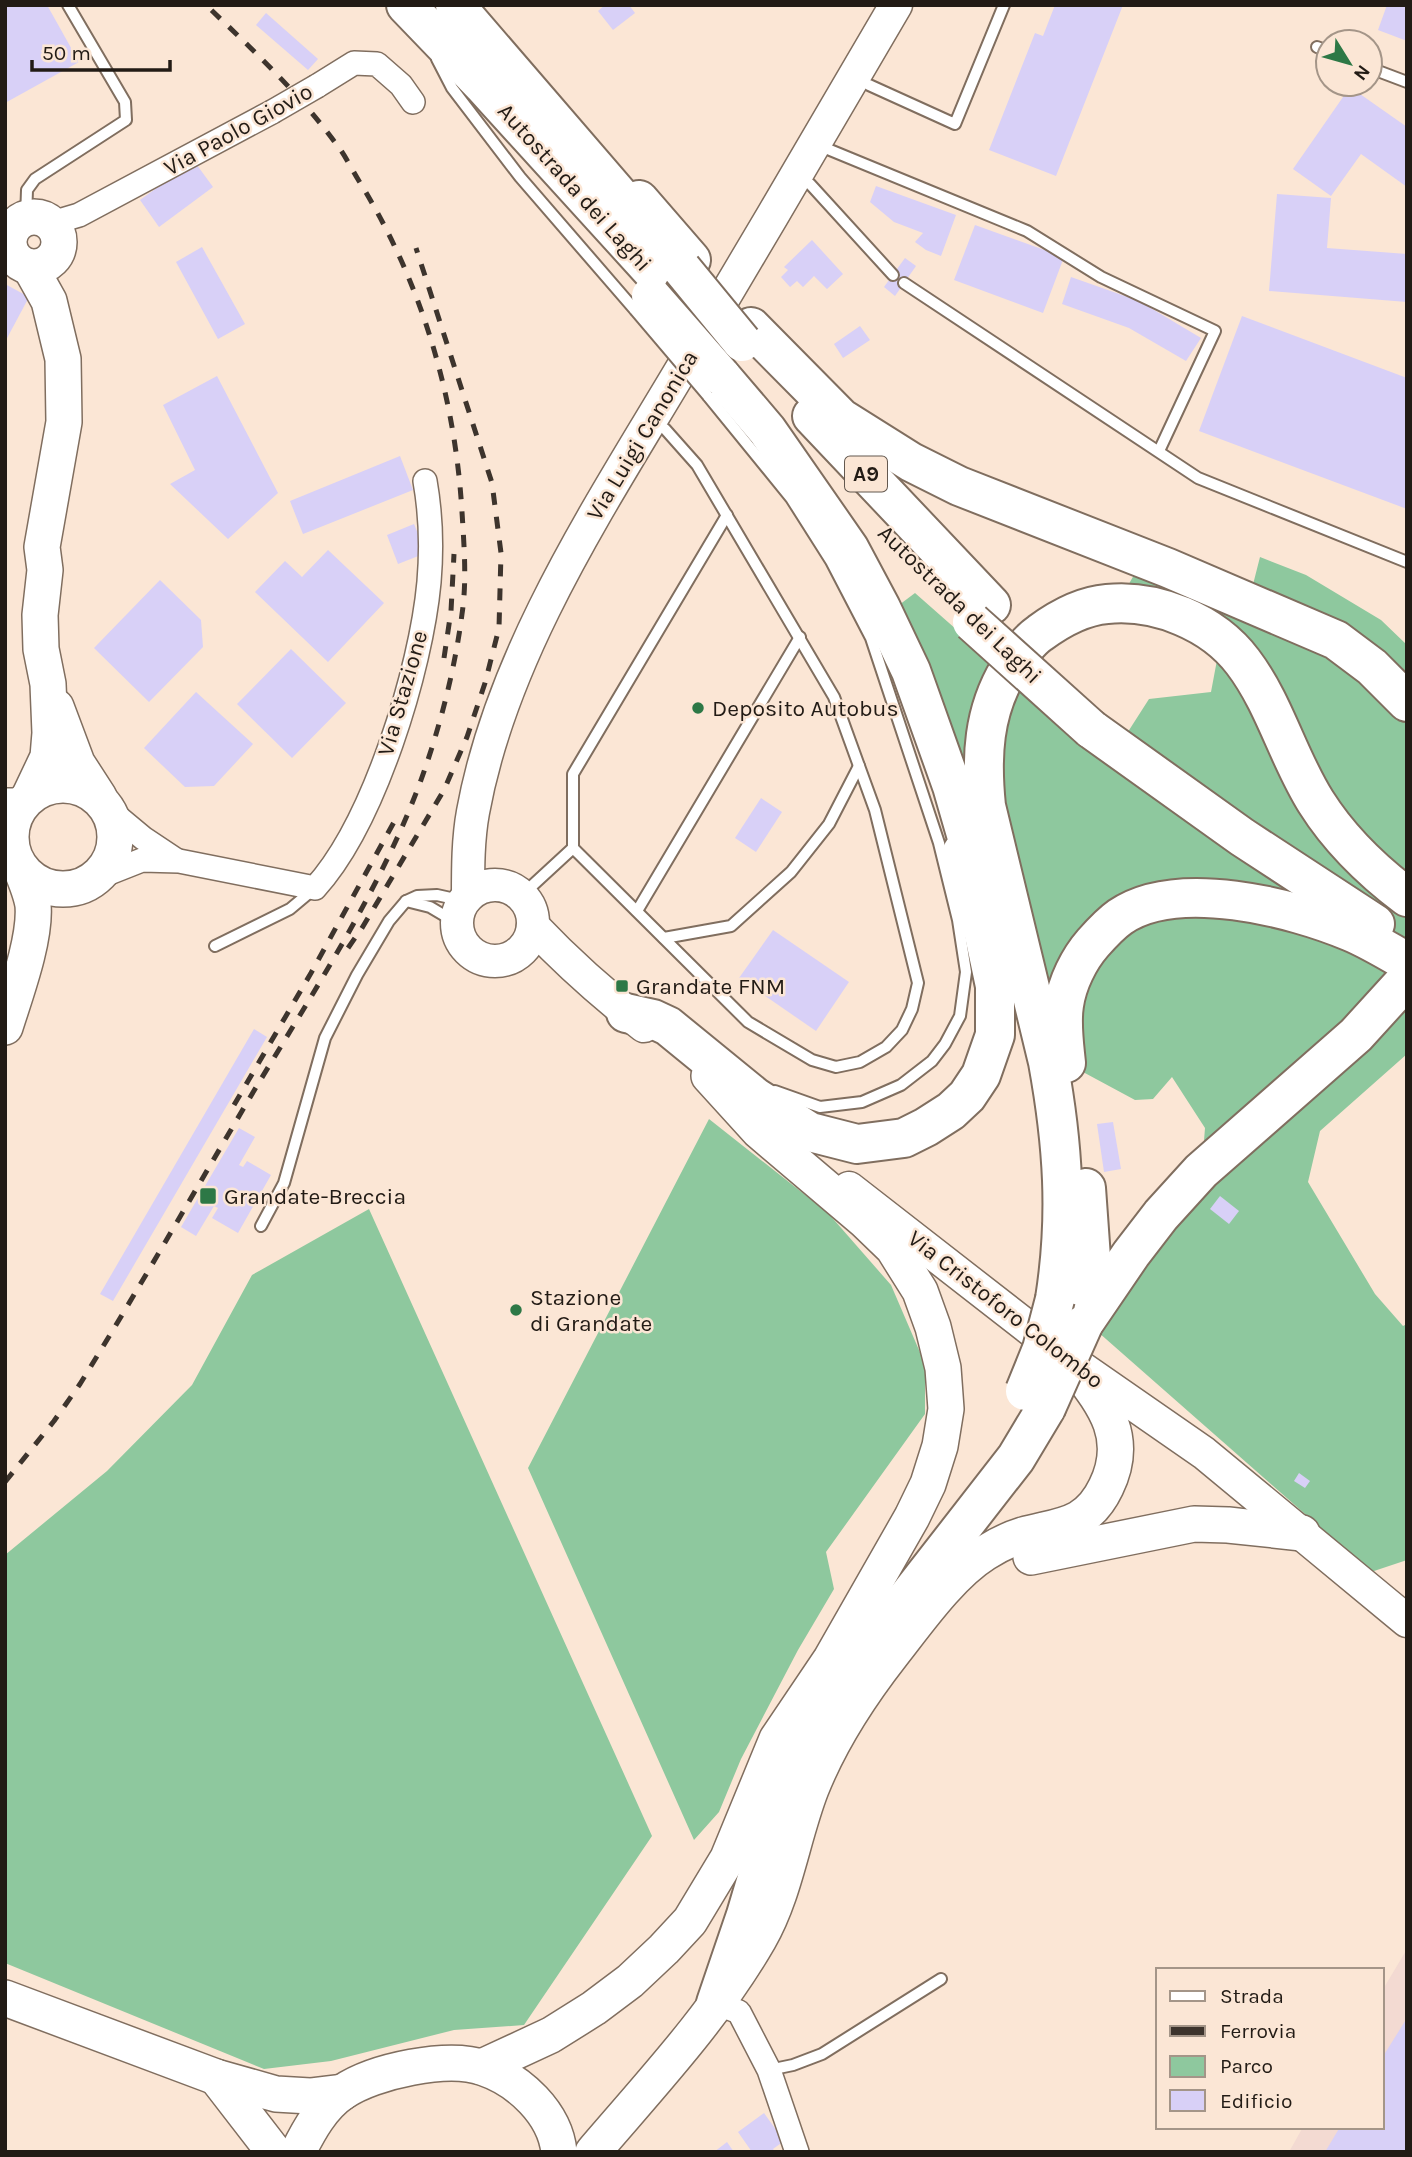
<svg xmlns="http://www.w3.org/2000/svg" width="1412" height="2157" viewBox="0 0 1412 2157" font-family="Karla,sans-serif">
  <rect width="100%" height="100%" fill="#fbe6d5"/>
  <!-- education -->
  <path fill="#f3dad2" d="M1407 1949V2152H1289L1303 2127H1382V1991Z"/>
  <!-- green -->
  <g fill="#8ec89e">
    <path d="M1260 557 1306 575 1381 620 1407 645V1054L1320 1131 1308 1182 1375 1294 1403 1326 1407 1324V1560L1371 1572 1098 1332 1200 1191 1205 1128 1172 1077 1153 1099 1135 1100 1083 1072 1046 1014 962 774 899 605 915 593 1108 763 1149 699 1211 692 1217 660 1126 589 1134 575 1246 612Z"/>
    <path d="M709 1119 828 1213 891 1285 925 1364V1414L826 1552 834 1589 798 1650 741 1759 719 1812 694 1840 528 1468Z"/>
    <path d="M369 1209 652 1836 524 2025 454 2030 331 2061 264 2069 5 1963V1555L107 1471 192 1385 252 1275Z"/>
  </g>
  <!-- building -->
  <g fill="#d8d0f7">
    <path d="M5 5H47L79 62 5 103Z"/>
    <path d="M605 5H629L635 13 613 30 598 11Z"/>
    <path d="M1055 5H1123L1056 176 989 150 1035 33 1043 36Z"/>
    <path d="M1387 5H1407V41L1378 30Z"/>
    <path d="M266 13 318 59 308 70 256 25Z"/>
    <path d="M1350 87 1407 127V187L1361 154 1331 196 1293 169Z"/>
    <path d="M194 161 213 187 159 227 140 200Z"/>
    <path d="M876 186 956 215 941 256 926 250 915 242 923 233 894 222 870 202Z"/>
    <path d="M1277 194 1331 198 1327 248 1407 254V302L1269 291Z"/>
    <path d="M975 225 1064 257 1043 313 954 280Z"/>
    <path d="M812 240 843 274 827 289 814 276 803 287 797 281 790 287 781 277 788 270 784 267Z"/>
    <path d="M202 247 245 324 218 339 176 262Z"/>
    <path d="M905 258 916 266 895 296 884 287Z"/>
    <path d="M1071 277 1139 301 1201 338 1186 361 1129 328 1062 304Z"/>
    <path d="M5 284 29 297 5 342Z"/>
    <path d="M1242 316 1407 378V509L1199 431Z"/>
    <path d="M860 326 870 340 843 358 834 344Z"/>
    <path d="M217 376 278 493 228 539 170 484 195 470 163 405Z"/>
    <path d="M400 456 413 490 303 534 290 501Z"/>
    <path d="M414 524 426 553 398 564 387 535Z"/>
    <path d="M328 550 384 603 328 662 255 592 285 561 302 577Z"/>
    <path d="M160 580 201 620 203 647 149 702 94 648Z"/>
    <path d="M291 649 346 703 292 758 237 704Z"/>
    <path d="M196 692 253 744 214 786 185 787 144 748Z"/>
    <path d="M761 798 782 812 756 852 735 838Z"/>
    <path d="M773 930 849 982 816 1031 739 978Z"/>
    <path d="M254 1029 267 1037 113 1301 100 1294Z"/>
    <path d="M1113 1122 1121 1169 1104 1172 1097 1124Z"/>
    <path d="M239 1128 255 1137 239 1165 243 1167 247 1161 271 1175 238 1233 212 1218 218 1208 214 1206 196 1236 181 1227Z"/>
    <path d="M1220 1196 1239 1211 1229 1224 1210 1209Z"/>
    <path d="M1299 1473 1310 1481 1305 1488 1294 1481Z"/>
    <path d="M1407 2018V2152H1325L1340 2127H1382V2058Z"/>
    <path d="M764 2113 784 2141 773 2149 775 2152H752L738 2132Z"/>
    <path d="M727 2142 734 2152H714Z"/>
  </g>
  <g fill="none" stroke-linecap="round" stroke-linejoin="round">
    <defs>
      <g id="lane">
        <path d="M1317 47 1328 51"/>
        <path d="M437 59 452 88 520 177 635 310"/>
        <path d="M1370 68 1407 82"/>
        <path d="M869 85 955 124 1004 5"/>
        <path d="M830 150 1027 231 1101 277 1215 331 1159 451"/>
        <path d="M810 184 893 275"/>
        <path d="M26 218 27 190 35 179 126 120 125 102 68 5"/>
        <path d="M904 283 1198 478 1407 562"/>
        <path d="M708 396 791 498 831 561 871 638 939 843 958 920 966 972 960 1016 945 1044 932 1061 901 1085 862 1102 820 1107 775 1091"/>
        <path d="M573 848V774L727 515"/>
        <path d="M522 895 573 848 748 1022 812 1060 836 1067 860 1062 886 1047 902 1030 912 1009 918 983 875 810 834 697 697 465 665 429"/>
        <path d="M406 901 430 907 457 923"/>
        <path d="M637 911 800 637"/>
        <path d="M664 938 731 926 791 872 829 824 859 766"/>
        <path d="M215 946 290 909 315 888"/>
        <path d="M261 1226 284 1183 325 1038 357 975 389 921 406 901 417 896 437 895 464 901"/>
        <path d="M769 2070 793 2065 822 2054 941 1979"/>
      </g>
      <g id="street">
        <path d="M317 86 354 63 377 64 401 85 413 102"/>
        <path d="M52 223 79 215 272 112"/>
        <path d="M5 800H24"/>
        <path d="M107 808 143 838 176 860"/>
        <path d="M5 843 12 852"/>
        <path d="M94 879 142 860 179 861 315 888C374 823 421 670 429 582 432 547 431 515 425 481"/>
        <path d="M716 2003 739 2012 769 2070 797 2152"/>
      </g>
      <g id="secondary">
        <circle cx="495" cy="923" r="38"/>
        <path d="M468 896C468 868 468 839 473 812 502 652 602 503 684 365 755 245 826 126 896 5"/>
        <path d="M533 926C568 963 604 995 644 1026"/>
        <path d="M849 1188 1070 1360 1204 1453 1407 1621"/>
      </g>
      <g id="primary">
        <circle cx="34" cy="242" r="25"/>
        <path d="M30 267 49 301 63 359 64 422 42 547 45 570 40 615 41 649 48 684 50 733 48 757 30 795"/>
        <path d="M56 707 77 763 99 797"/>
        <circle cx="63" cy="837" r="52"/>
        <path d="M5 1027C15 995 36 939 33 905 31 893 26 881 21 869"/>
        <path d="M1031 1557 1194 1524 1228 1525 1302 1533"/>
        <path d="M5 1998 216 2077 276 2094 310 2096 343 2092"/>
        <path d="M482 2067 551 2035 594 2008 630 1981 664 1949 690 1921 728 1858 777 1739 831 1659 912 1517 928 1484 940 1446 946 1409 943 1368 933 1327 920 1291 893 1248 865 1221 759 1131 709 1076"/>
        <path d="M216 2077 274 2152"/>
        <path d="M298 2152C309 2130 322 2106 343 2092 374 2071 448 2055 484 2068 519 2080 555 2113 559 2152"/>
        <path d="M593 2152C651 2084 714 2017 759 1939 785 1894 792 1838 811 1789 830 1741 860 1695 892 1654 918 1621 950 1575 985 1553 996 1546 1010 1539 1023 1535 1060 1525 1087 1527 1106 1487 1132 1434 1100 1400 1070 1360"/>
      </g>
      <g id="highway">
        <path d="M406 5 483 85 664 284"/>
        <path d="M455 5 648 229"/>
        <path d="M639 200 691 260"/>
        <path d="M751 327 841 418 911 462 959 486 1168 568 1336 640 1372 667 1407 702"/>
        <path d="M721 376 767 430 849 548 881 608 911 671 952 786 978 876"/>
        <path d="M812 416 991 605"/>
        <path d="M1091 729 1242 837 1375 924"/>
        <path d="M626 1013 653 1019 668 1026 755 1097 810 1132 857 1144 904 1138 926 1127 951 1111 967 1096 981 1075 995 1035V986L983 930 962 852"/>
        <path d="M1066 1063C1064 1043 1061 1024 1064 1005 1067 983 1079 959 1093 943 1101 934 1110 924 1120 917 1177 878 1292 907 1351 932 1370 940 1388 951 1407 962"/>
        <path d="M1055 1299C1068 1216 1063 1144 1048 1062L986 806C981 757 983 712 1009 669 1018 656 1027 642 1040 633 1059 619 1083 606 1107 604 1156 599 1213 622 1243 662 1275 704 1288 758 1316 802 1340 840 1371 870 1407 897"/>
        <path d="M1086 1320 1131 1254 1161 1215 1201 1171 1356 1035 1407 979"/>
        <path d="M1083 1325 1091 1258 1086 1188"/>
        <path d="M716 2003 746 1915 776 1814 806 1741 824 1708 851 1670 1016 1458 1046 1408"/>
      </g>
    </defs>
    <!-- lane casing -->
    <use href="#lane" stroke="#806e5f" stroke-width="14"/>
    <!-- street casing -->
    <use href="#street" stroke="#806e5f" stroke-width="26"/>
    <!-- secondary casing -->
    <use href="#secondary" stroke="#806e5f" stroke-width="35"/>
    <!-- primary casing -->
    <use href="#primary" stroke="#806e5f" stroke-width="38"/>
    <!-- highway casing -->
    <use href="#highway" stroke="#806e5f" stroke-width="42"/>
    <!-- lane -->
    <use href="#lane" stroke="#fff" stroke-width="10"/>
    <!-- street -->
    <use href="#street" stroke="#fff" stroke-width="23"/>
    <!-- secondary -->
    <use href="#secondary" stroke="#fff" stroke-width="32"/>
    <!-- primary -->
    <use href="#primary" stroke="#fff" stroke-width="35"/>
    <!-- highway -->
    <use href="#highway" stroke="#fff" stroke-width="38"/>
    <!-- rail -->
    <g stroke="#3d342d" stroke-width="5" stroke-dasharray="12 12" stroke-linecap="butt">
      <path d="M444 658 451 611 454 554"/>
      <path d="M348 948 362 928 444 790 467 737 485 683 499 628 501 553 492 483 416 248"/>
      <path d="M234 1105 311 973 394 822"/>
      <path d="M5 1482 54 1421 80 1384C140 1287 197 1187 255 1089 314 991 382 887 421 780 440 727 455 669 462 614 467 581 464 545 462 512 455 395 421 281 359 181 351 168 344 153 334 141 297 91 251 48 206 5"/>
    </g>
    <defs>
      <path id="lane-bridge" d="M635 310 708 396"/>
      <path id="street-bridge" d="M272 112 317 86"/>
      <g id="highway-bridge">
        <path d="M682 269 742 342"/>
        <path d="M651 296 721 376"/>
        <path d="M972 622 1091 729"/>
        <path d="M1025 1391 1042 1349 1055 1299"/>
        <path d="M1046 1408 1083 1325"/>
      </g>
    </defs>
    <!-- lane-bridge casing -->
    <use href="#lane-bridge" stroke="#806e5f" stroke-width="14" stroke-linecap="butt"/>
    <!-- street-bridge casing -->
    <use href="#street-bridge" stroke="#806e5f" stroke-width="26" stroke-linecap="butt"/>
    <!-- highway-bridge casing -->
    <use href="#highway-bridge" stroke="#806e5f" stroke-width="42" stroke-linecap="butt"/>
    <!-- lane-bridge -->
    <use href="#lane-bridge" stroke="#fff" stroke-width="10"/>
    <!-- street-bridge -->
    <use href="#street-bridge" stroke="#fff" stroke-width="23"/>
    <!-- highway-bridge -->
    <use href="#highway-bridge" stroke="#fff" stroke-width="38"/>
  </g>
  <!-- markers -->
  <g fill="#2d7846" stroke="#fbe6d5" stroke-width="2.5">
    <circle cx="698" cy="708" r="7"/>
    <rect x="615" y="979" width="14" height="14" rx="3.5"/>
    <rect x="199" y="1187" width="18" height="18" rx="3.5"/>
    <circle cx="516" cy="1310" r="7"/>
  </g>
  <g text-anchor="middle" stroke-width="5" stroke-linejoin="round" paint-order="stroke">
    <!-- shield labels -->
    <rect fill="#fbe6d5" stroke="#63584f" stroke-width="2" x="845" y="456.5" width="42" height="35" rx="5"/>
    <g font-size="21" font-weight="bold" fill="#221b15">
      <text x="866" y="481">A9</text>
    </g>
    <!-- street labels -->
    <g font-size="23" fill="#221b15" stroke="#fbe6d5">
      <text transform="translate(238 129) rotate(-29)" y="8">Via Paolo Giovio</text>
      <text transform="translate(575 187) rotate(48)" y="8">Autostrada dei Laghi</text>
      <text transform="translate(642 435) rotate(-59)" y="8">Via Luigi Canonica</text>
      <text transform="translate(960 604) rotate(44)" y="8">Autostrada dei Laghi</text>
      <text transform="translate(402 693) rotate(-74)" y="8">Via Stazione</text>
      <text transform="translate(1006 1309) rotate(38)" y="8">Via Cristoforo Colombo</text>
    </g>
    <!-- poi labels -->
    <g font-size="23" fill="#221b15" stroke="#fbe6d5" text-anchor="start">
      <text x="712" y="716">Deposito Autobus</text>
      <text x="636" y="994">Grandate FNM</text>
      <text x="224" y="1204">Grandate-Breccia</text>
      <text x="530" y="1305">Stazione<tspan x="530" dy="26">di Grandate</tspan></text>
    </g>
  </g>
  <!-- border -->
  <rect width="1412" height="2157" fill="none" stroke="#221b15" stroke-width="14"/>
  <!-- legend -->
  <rect x="1156" y="1968" width="228" height="161" fill="#fbe6d5" stroke="#a49588" stroke-width="2"/>
  <rect x="1170" y="1991" width="35" height="10" fill="#ffffff" stroke="#a49588" stroke-width="2"/>
  <text x="1220" y="2003" font-size="21" fill="#221b15">Strada</text>
  <rect x="1170" y="2026" width="35" height="10" fill="#3d342d" stroke="#a49588" stroke-width="2"/>
  <text x="1220" y="2038" font-size="21" fill="#221b15">Ferrovia</text>
  <rect x="1170" y="2056" width="35" height="21" fill="#8ec89e" stroke="#a49588" stroke-width="2"/>
  <text x="1220" y="2073" font-size="21" fill="#221b15">Parco</text>
  <rect x="1170" y="2090" width="35" height="21" fill="#d8d0f7" stroke="#a49588" stroke-width="2"/>
  <text x="1220" y="2108" font-size="21" fill="#221b15">Edificio</text>
  <!-- north arrow -->
  <g transform="translate(1349 63) rotate(127)"><circle r="33" fill="#fbe6d5" stroke="#a49588" stroke-width="2"/>
  <path d="M0-5L12 26L0 18L-12 26Z" fill="#2d7846"/>
  <text y="-10" font-size="19" font-weight="bold" text-anchor="middle" fill="#221b15">N</text>
  </g>
  <!-- scale -->
  <path d="M32 60v10h138v-10" fill="none" stroke="#221b15" stroke-width="3.5"/>
  <text x="42" y="60" font-size="21" fill="#221b15" stroke="#fbe6d5" stroke-width="5" paint-order="stroke">50 m</text>
</svg>
